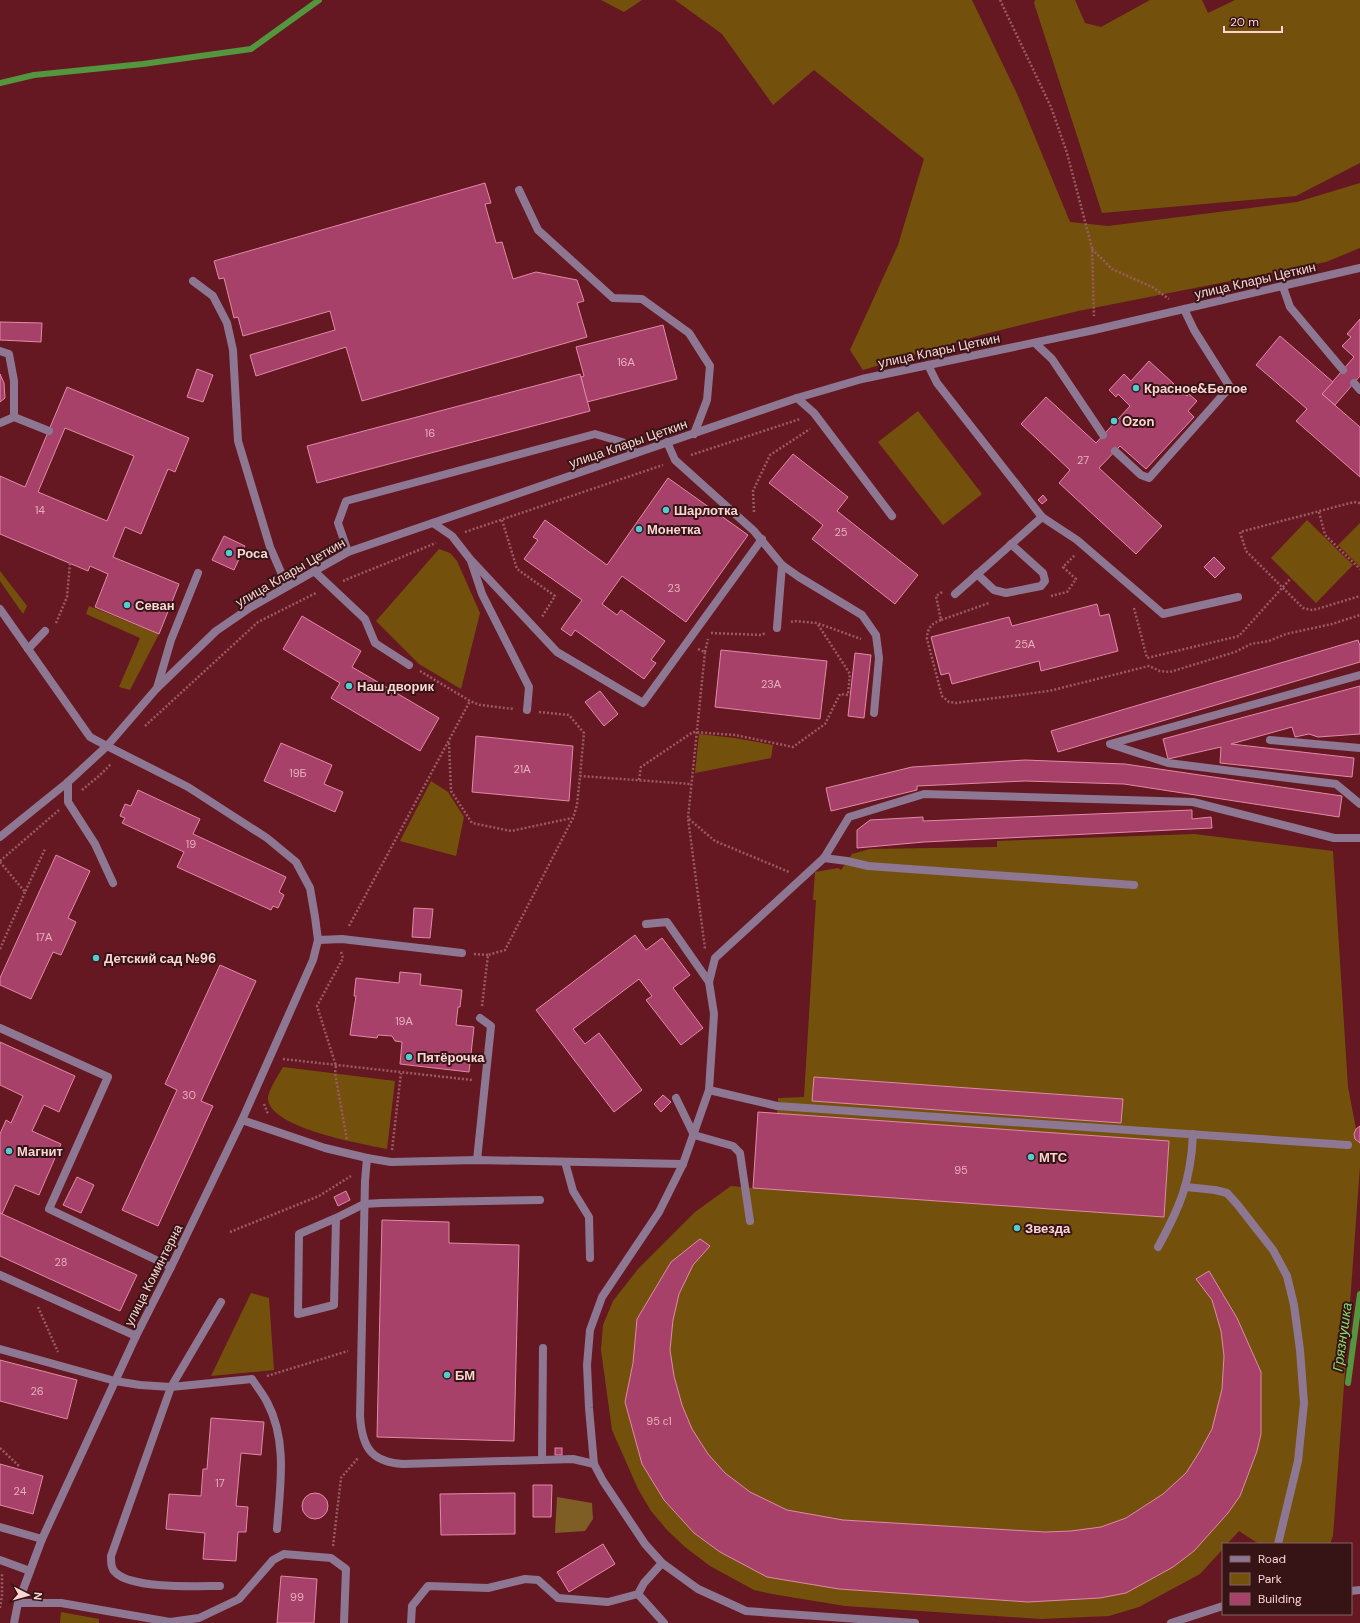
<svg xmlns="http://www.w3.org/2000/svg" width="1360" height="1623" viewBox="0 0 1360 1623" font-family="'DM Sans',sans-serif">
  <rect width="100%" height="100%" fill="#651821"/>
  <!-- green -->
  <g fill="#73510c">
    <path d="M601 0H642L624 12Z"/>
    <path d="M675 0H972L1018 96 1070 222 1108 226 1297 202 1360 183V248L1326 262 1078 311 977 336 863 370 850 350 898 245 924 159 814 70 773 105 722 34Z"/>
    <path d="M1035 0H1075L1085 23 1101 27 1150 0H1202L1208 13 1235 0H1360V163L1296 196 1102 213 1034 3Z"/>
    <path d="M918 411 982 494 943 525 878 442Z"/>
    <path d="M1307 520 1353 565 1316 603 1271 558Z"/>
    <path d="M1360 523V567L1338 545Z"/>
    <path d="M439 549 450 553 457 561 480 613 461 689 419 664 376 621Z"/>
    <path d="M0 571 27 606 23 614 0 581Z"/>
    <path d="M89 606 159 634 130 690 119 687 140 638 86 614Z"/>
    <path d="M699 734 735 738 773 745 771 758 695 773Z"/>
    <path d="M431 781 448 792 464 817 456 856 400 841Z"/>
    <path d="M1194 834 1333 851 1348 1087 1356 1129 1355 1139 1360 1143V1166L1333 1536 1330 1544H1259L1239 1531 1227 1544H1223V1549L1200 1574 1139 1607 1109 1616 1041 1619 845 1606 772 1594 754 1590 710 1566 685 1547 667 1530 651 1511 638 1489 612 1430 601 1350 603 1325 613 1301 638 1269 695 1212 731 1186 753 1188 758 1112 777 1113 778 1098 804 1097 816 900H813L815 872 838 868 841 870 852 854 870 849 997 847V841Z"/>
    <path d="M283 1067 395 1081 387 1149C363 1144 273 1129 268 1100 267 1092 279 1074 283 1067Z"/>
    <path d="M251 1293 269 1298 274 1370 211 1376Z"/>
    <path d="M61 1612 99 1619V1623H60Z"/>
  </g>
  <!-- forest -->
  <path fill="#7e5e25" d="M557 1497 592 1503 593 1519 585 1531 555 1533Z"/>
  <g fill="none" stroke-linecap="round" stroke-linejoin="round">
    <!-- stream -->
    <g stroke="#53963d" stroke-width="6">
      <path d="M0 83 34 75 143 64 251 49 319 0"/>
      <path d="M1348 1383 1360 1294"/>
    </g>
  </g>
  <!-- building -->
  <g fill="#a84169" stroke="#e08aa7" fill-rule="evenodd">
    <path d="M485 183 491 203 485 204 496 243 502 242 513 279 536 272 577 280 584 301 577 303 587 337 362 401 346 347 256 376 250 355 335 330 330 311 243 336 238 317 234 318 224 278 219 279 214 261Z"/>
    <path d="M1360 319V376L1335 405 1322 394 1354 357 1342 346 1351 337 1347 334Z"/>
    <path d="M0 322 42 323 41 342 0 340Z"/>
    <path d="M663 325 677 379 587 402 581 377 584 376 576 347Z"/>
    <path d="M1280 336 1333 382 1322 394 1360 427V477L1296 421 1307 409 1256 365Z"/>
    <path d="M1149 361 1187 396 1189 394 1197 401 1188 411 1194 417 1146 469 1120 446 1099 468 1162 526 1136 554 1059 483 1070 470 1021 424 1046 397 1096 443 1130 406 1118 394 1116 397 1109 390 1124 374 1131 381Z"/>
    <path d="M197 369 213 375 203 402 187 397Z"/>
    <path d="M0 374 4 383 5 398 0 402Z"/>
    <path d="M580 374 590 411 317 483 307 446Z"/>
    <path d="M67 387 189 438 175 472 168 469 141 534 125 527 113 557 179 584 159 634 95 607 108 574 90 566 88 571 0 534V476L25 487ZM65 428 134 456 107 521 38 492Z"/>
    <path d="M793 454 848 497 837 511 918 575 895 604 812 539 823 525 769 483Z"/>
    <path d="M668 478 748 535 686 622 622 576 602 604 617 615 621 610 665 641 651 660 656 663 644 679 575 630 571 636 561 629 582 600 524 559 538 540 533 537 545 520 607 565Z"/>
    <path d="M1043 495 1047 500 1042 504 1038 500Z"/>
    <path d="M224 536 245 546 234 570 212 560Z"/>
    <path d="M1214 557 1225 568 1215 578 1204 567Z"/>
    <path d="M1097 604 1100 616 1109 614 1118 651 1041 671 1039 661 952 684 949 673 941 675 931 637 1009 617 1012 626Z"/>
    <path d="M302 616 361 651 352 667 439 718 420 751 331 698 340 683 283 649Z"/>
    <path d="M1358 640 1360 646V662L1058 752 1051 731Z"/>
    <path d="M721 650 827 661 820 719 715 707Z"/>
    <path d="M855 653 871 655 864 718 848 716Z"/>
    <path d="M1360 686V734L1318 737 1309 734 1295 737 1292 727 1231 744 1354 758 1352 777 1220 763 1221 747 1168 759 1163 739Z"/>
    <path d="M600 691 618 714 604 726 585 702Z"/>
    <path d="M476 736 573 746 569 801 472 792Z"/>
    <path d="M281 743 332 765 324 784 343 792 335 812 264 781Z"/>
    <path d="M1025 760 1125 764 1342 796 1339 817 1124 784 1025 781 917 786V790L831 811 826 788 912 767Z"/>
    <path d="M138 790 200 819 193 834 286 877 279 892 284 895 278 908 273 906 271 910 177 867 184 852 122 823 125 818 120 816 125 804 131 806Z"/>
    <path d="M1192 810V819L1211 817 1212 828 924 842 857 848V830L870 820 923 817V821Z"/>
    <path d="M56 855 90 871 68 918 76 922 61 955 53 952 31 999 0 985V978Z"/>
    <path d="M414 908 433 909 430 938 412 937Z"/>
    <path d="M635 935 646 950 662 938 690 975 673 988 703 1028 681 1045 646 1000 652 996 639 979 573 1029 585 1044 599 1033 642 1090 614 1112 536 1010Z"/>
    <path d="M220 965 256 981 201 1101 213 1106 158 1226 122 1210 177 1090 165 1084Z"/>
    <path d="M400 972 421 974 420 985 462 990 460 1007H458L456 1025 474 1027 469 1072 400 1064 402 1042 395 1041 392 1036 378 1035 377 1038 350 1035 356 996H354L356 978 399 983Z"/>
    <path d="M0 1042 75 1076 59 1112 44 1105 32 1131 61 1144 39 1195 15 1185 2 1214 0 1213V1134L6 1120 11 1123 23 1096 0 1085Z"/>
    <path d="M814 1077 1123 1099 1121 1123 812 1101Z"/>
    <path d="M663 1095 671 1102 661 1112 654 1104Z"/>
    <path d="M758 1112 1169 1141 1164 1217 753 1188Z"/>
    <path d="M1360 1126V1143L1355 1139 1354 1134 1356 1129Z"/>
    <path d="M77 1177 94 1185 81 1213 63 1205Z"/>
    <path d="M346 1191 350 1200 338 1206 334 1197Z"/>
    <path d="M0 1213 137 1275 120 1311 0 1256Z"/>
    <path d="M382 1220 449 1222V1243L519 1245 514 1441 377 1437Z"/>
    <path d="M700 1239 710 1246 693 1265 679 1294 673 1320 670 1350 674 1376 682 1405 692 1429 708 1454 725 1473 750 1492 787 1510 843 1520 1045 1532 1071 1531 1101 1527 1126 1518 1163 1494 1186 1473 1200 1451 1212 1429 1222 1389 1224 1356 1221 1331 1212 1300 1196 1279 1209 1271 1237 1318 1261 1372V1434L1257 1451 1240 1496 1228 1513 1194 1551 1173 1567 1126 1593 1100 1598 1028 1602 839 1589 767 1577 720 1552 694 1533 664 1500 642 1464 625 1402 633 1363 637 1319 671 1262Z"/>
    <path d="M0 1360 77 1380 67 1419 0 1401Z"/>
    <path d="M211 1418 264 1422 261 1455 241 1453 236 1506 248 1507 246 1532H238L236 1561 203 1559 205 1533 166 1529 169 1494 201 1496 203 1469H207Z"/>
    <rect x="555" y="1448" width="7" height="7"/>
    <path d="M0 1464 43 1476 33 1514 0 1505Z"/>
    <path d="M533 1485H552L551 1517H533Z"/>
    <path d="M515 1493V1534L441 1535 440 1494Z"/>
    <circle cx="315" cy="1506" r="13"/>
    <path d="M603 1544 615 1564 569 1592 557 1572Z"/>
    <path d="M281 1576 317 1579 314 1623H277Z"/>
  </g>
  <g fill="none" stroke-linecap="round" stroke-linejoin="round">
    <!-- path -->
    <g stroke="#9b5b61" stroke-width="2.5" stroke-dasharray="2 2" stroke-linecap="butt">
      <path d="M1000 0 1051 107 1067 153 1092 248 1094 316"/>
      <path d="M1092 249 1112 269 1152 287 1169 299"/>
      <path d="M691 455 800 419"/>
      <path d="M1360 503 1354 502 1240 532 1246 551 1303 608 1312 610 1317 609 1360 596"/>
      <path d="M754 512 753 491 770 455 810 429"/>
      <path d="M1319 512 1325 535 1360 569"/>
      <path d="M502 520 517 569 555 596 542 617"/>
      <path d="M465 532 663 465"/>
      <path d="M343 581 436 543"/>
      <path d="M942 592 936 596 941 620 989 603"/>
      <path d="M1051 596 1067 592 1076 579 1063 567 1075 555"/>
      <path d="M1134 608 1147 658 1239 636 1291 578"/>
      <path d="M941 620C932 623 927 628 927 639L942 696 949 702 956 703 1049 691 1149 666 1160 671 1170 672 1235 652 1251 644 1269 641 1286 634 1332 624 1360 615"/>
      <path d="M791 622 794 621 817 623 861 639"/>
      <path d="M56 623 67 597 70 563"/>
      <path d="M711 633 761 635 766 633"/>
      <path d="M698 649 705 652 688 818 705 949"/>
      <path d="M705 652 708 639"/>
      <path d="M420 671 470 701 480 705 514 709"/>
      <path d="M539 712 569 715 584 733 580 776"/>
      <path d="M145 726 258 622 316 593"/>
      <path d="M449 743 451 791 472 823 511 831 572 818"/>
      <path d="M639 780 641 767 693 732 735 735 793 747 825 724 840 694 848 695 850 674 817 623"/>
      <path d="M82 790 100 775 111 764"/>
      <path d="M689 819 715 841 789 872"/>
      <path d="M0 861 59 810"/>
      <path d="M0 862 25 892 45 849"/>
      <path d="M349 926 470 701"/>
      <path d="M0 949 25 892"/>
      <path d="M341 952 343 958 317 1006 336 1066 335 1073 347 1140"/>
      <path d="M474 954 488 955"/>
      <path d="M482 1006 488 955 505 950 573 818 577 805 580 776 691 784"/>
      <path d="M283 1059 472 1080"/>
      <path d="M264 1104 268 1114"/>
      <path d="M392 1150 401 1073"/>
      <path d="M230 1232 319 1196 351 1176"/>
      <path d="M38 1307 58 1352"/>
      <path d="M267 1376 348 1351"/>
      <path d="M0 1448 19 1466"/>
      <path d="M333 1546 341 1478 358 1458"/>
      <path d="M0 1608 2 1595V1574"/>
    </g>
    <!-- service -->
    <g stroke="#8d7793" stroke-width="8">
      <path d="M519 190 538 230 613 298 642 299 689 333 710 366 707 400 694 434"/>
      <path d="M193 281 213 296 227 323 233 350 238 441 270 547 287 586"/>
      <path d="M1283 287 1290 307 1343 370"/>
      <path d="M1035 343 1052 359 1103 435"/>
      <path d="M0 351 9 354 14 381V417"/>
      <path d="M928 365 937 383 1042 517 1077 540 1163 614 1238 597"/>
      <path d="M1354 383 1360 390"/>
      <path d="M797 398 814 413 892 516"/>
      <path d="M0 423 14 417 49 431"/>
      <path d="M667 442 675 460 754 531 782 565 799 577 862 615 876 635 879 658 874 713"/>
      <path d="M1115 451 1141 475 1149 478 1230 387 1194 330 1184 309"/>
      <path d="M433 523 452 536 470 559 557 652 643 703 762 539"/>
      <path d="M348 552 338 523 346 501 595 434 622 442 636 453"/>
      <path d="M471 561 482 594 529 687 527 710"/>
      <path d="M314 571 365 619 375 643 409 665"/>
      <path d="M977 574 994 590 1006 593 1041 586 1045 581 1043 573 1011 544"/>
      <path d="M955 594 1042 517"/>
      <path d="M0 609 90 737 107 746"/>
      <path d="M777 628 782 565"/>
      <path d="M28 649 45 631"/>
      <path d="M1360 675 1110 744 1168 763 1336 784 1360 804"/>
      <path d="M157 688 171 640 198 573"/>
      <path d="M1270 740 1360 748"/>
      <path d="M68 782V802L95 844 113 883"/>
      <path d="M824 858 847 861 868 866 1134 885"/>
      <path d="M646 924 667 922 709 982"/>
      <path d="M318 940 342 939 462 953"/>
      <path d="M0 1028 108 1077 49 1209 171 1267"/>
      <path d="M676 1098 694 1135 733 1146 740 1153 750 1221"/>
      <path d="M1348 1145 777 1106 709 1090 714 1014 709 982 715 958 824 858 849 817 924 794 1193 802 1334 838H1360"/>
      <path d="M367 1158 365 1181 360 1416C362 1446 370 1462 403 1464L573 1459 594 1464"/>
      <path d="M477 1160 491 1026 480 1018"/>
      <path d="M565 1162 573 1191 589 1217 590 1258"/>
      <path d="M1186 1187 1215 1190 1227 1193 1237 1204 1273 1250 1287 1276 1294 1305 1300 1350 1304 1403 1298 1461 1278 1544"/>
      <path d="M336 1218 299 1234 298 1314 334 1305 336 1218 364 1204 381 1203 540 1200"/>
      <path d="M1158 1247C1180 1207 1191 1181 1193 1134"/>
      <path d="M0 1275 136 1336"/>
      <path d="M0 1349 115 1381 140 1385 171 1387 252 1379C257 1387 263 1394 267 1402 288 1441 280 1487 277 1529"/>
      <path d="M542 1460 543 1348"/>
      <path d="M0 1560 30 1571"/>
      <path d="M220 1586C197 1586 133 1589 116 1573 111 1569 111 1563 111 1556L171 1387 221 1302"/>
      <path d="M638 1594 664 1623"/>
      <path d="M18 1603H61L170 1622 199 1618 239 1599 273 1560 284 1554 331 1558 346 1569 344 1623"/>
      <path d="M411 1623 412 1606 428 1586 488 1588 525 1579 538 1580 558 1598 608 1602 638 1594 644 1583 662 1563"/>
    </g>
    <!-- minor -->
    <g stroke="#8d7793" stroke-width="8">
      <path d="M0 837 68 782 107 746 157 688 216 631 251 607 348 552 797 398 862 379 1094 330 1360 268"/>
      <path d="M709 1090 683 1164 659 1212 602 1297 590 1330 587 1365 589 1408 594 1464 603 1481 645 1544 662 1563 698 1589 746 1611 915 1623"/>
      <path d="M242 1120 325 1148 367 1158 391 1162 477 1160 683 1164"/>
      <path d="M0 1527 42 1539"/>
      <path d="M1351 1591 1360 1590"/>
      <path d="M14 1623 18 1603 42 1539 136 1336 171 1267 242 1120 313 960 318 940 315 917 310 888 296 862 267 838 188 787 107 746"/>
      <path d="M1171 1623 1223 1606"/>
    </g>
  </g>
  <!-- markers -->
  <g fill="#51ccd1" stroke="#361416" stroke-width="1.5">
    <circle cx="1136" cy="388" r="4"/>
    <circle cx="1114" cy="421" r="4"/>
    <circle cx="666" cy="510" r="4"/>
    <circle cx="639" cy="529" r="4"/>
    <circle cx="229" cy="553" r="4"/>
    <circle cx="127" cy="605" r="4"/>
    <circle cx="349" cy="686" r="4"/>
    <circle cx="96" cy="958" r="4"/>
    <circle cx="409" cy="1057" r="4"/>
    <circle cx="9" cy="1151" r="4"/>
    <circle cx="1031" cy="1157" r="4"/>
    <circle cx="1017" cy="1228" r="4"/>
    <circle cx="447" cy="1375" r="4"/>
  </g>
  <g text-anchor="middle" stroke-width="4" stroke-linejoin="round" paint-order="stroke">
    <!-- number labels -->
    <g font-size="11" fill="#e6afb9">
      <text x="626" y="366">16А</text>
      <text x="430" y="437">16</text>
      <text x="1083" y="464">27</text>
      <text x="40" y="514">14</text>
      <text x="841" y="536">25</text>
      <text x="674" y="592">23</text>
      <text x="1025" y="648">25А</text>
      <text x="771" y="688">23А</text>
      <text x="522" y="773">21А</text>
      <text x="298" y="777">19Б</text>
      <text x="191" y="848">19</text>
      <text x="44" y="941">17А</text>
      <text x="404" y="1025">19А</text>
      <text x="189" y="1099">30</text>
      <text x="961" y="1174">95</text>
      <text x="61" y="1266">28</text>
      <text x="37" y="1395">26</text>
      <text x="659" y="1425">95 с1</text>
      <text x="220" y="1487">17</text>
      <text x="20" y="1495">24</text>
      <text x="297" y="1601">99</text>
    </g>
    <!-- street labels -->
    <g font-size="13" fill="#fbd4d4" stroke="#361416">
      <text transform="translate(1255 280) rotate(-13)" y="5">улица Клары Цеткин</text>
      <text transform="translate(939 350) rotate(-12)" y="5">улица Клары Цеткин</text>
      <text transform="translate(628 443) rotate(-19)" y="5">улица Клары Цеткин</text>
      <text transform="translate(290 572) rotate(-30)" y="5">улица Клары Цеткин</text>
      <text transform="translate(153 1275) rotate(-63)" y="5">улица Коминтерна</text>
    </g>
    <!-- poi labels -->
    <g font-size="13" font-weight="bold" fill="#fbd4d4" stroke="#361416" text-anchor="start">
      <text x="1144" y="393">Красное&amp;Белое</text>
      <text x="1122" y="426">Ozon</text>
      <text x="674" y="515">Шарлотка</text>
      <text x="647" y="534">Монетка</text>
      <text x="237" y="558">Роса</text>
      <text x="135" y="610">Севан</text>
      <text x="357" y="691">Наш дворик</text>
      <text x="104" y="963">Детский сад №96</text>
      <text x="417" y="1062">Пятёрочка</text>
      <text x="17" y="1156">Магнит</text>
      <text x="1039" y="1162">МТС</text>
      <text x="1025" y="1233">Звезда</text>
      <text x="455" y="1380">БМ</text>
    </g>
    <!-- water labels -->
    <g font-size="14" font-style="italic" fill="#89df6d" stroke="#361416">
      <text transform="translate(1342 1337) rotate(-82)" y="5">Грязнушка</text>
    </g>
  </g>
  <!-- legend -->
  <rect x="1222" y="1543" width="130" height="72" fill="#361416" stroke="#856162"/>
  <rect x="1230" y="1556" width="20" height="6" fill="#8d7793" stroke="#856162"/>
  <text x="1258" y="1563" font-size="12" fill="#fbd4d4">Road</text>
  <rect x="1230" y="1573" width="20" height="12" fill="#73510c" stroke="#856162"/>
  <text x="1258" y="1583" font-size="12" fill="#fbd4d4">Park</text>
  <rect x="1230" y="1593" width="20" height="12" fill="#a84169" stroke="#856162"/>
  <text x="1258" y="1603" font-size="12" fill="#fbd4d4">Building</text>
  <!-- north arrow -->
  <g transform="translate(28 1595) rotate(96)" stroke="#361416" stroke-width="3" paint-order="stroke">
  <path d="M0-3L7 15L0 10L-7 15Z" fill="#fbd4d4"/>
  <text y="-6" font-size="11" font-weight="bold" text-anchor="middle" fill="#fbd4d4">N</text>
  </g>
  <!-- scale -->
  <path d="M1224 26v6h58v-6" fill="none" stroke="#fbd4d4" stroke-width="2"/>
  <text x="1230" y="26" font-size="12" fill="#fbd4d4" stroke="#361416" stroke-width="3" paint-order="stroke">20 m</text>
</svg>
